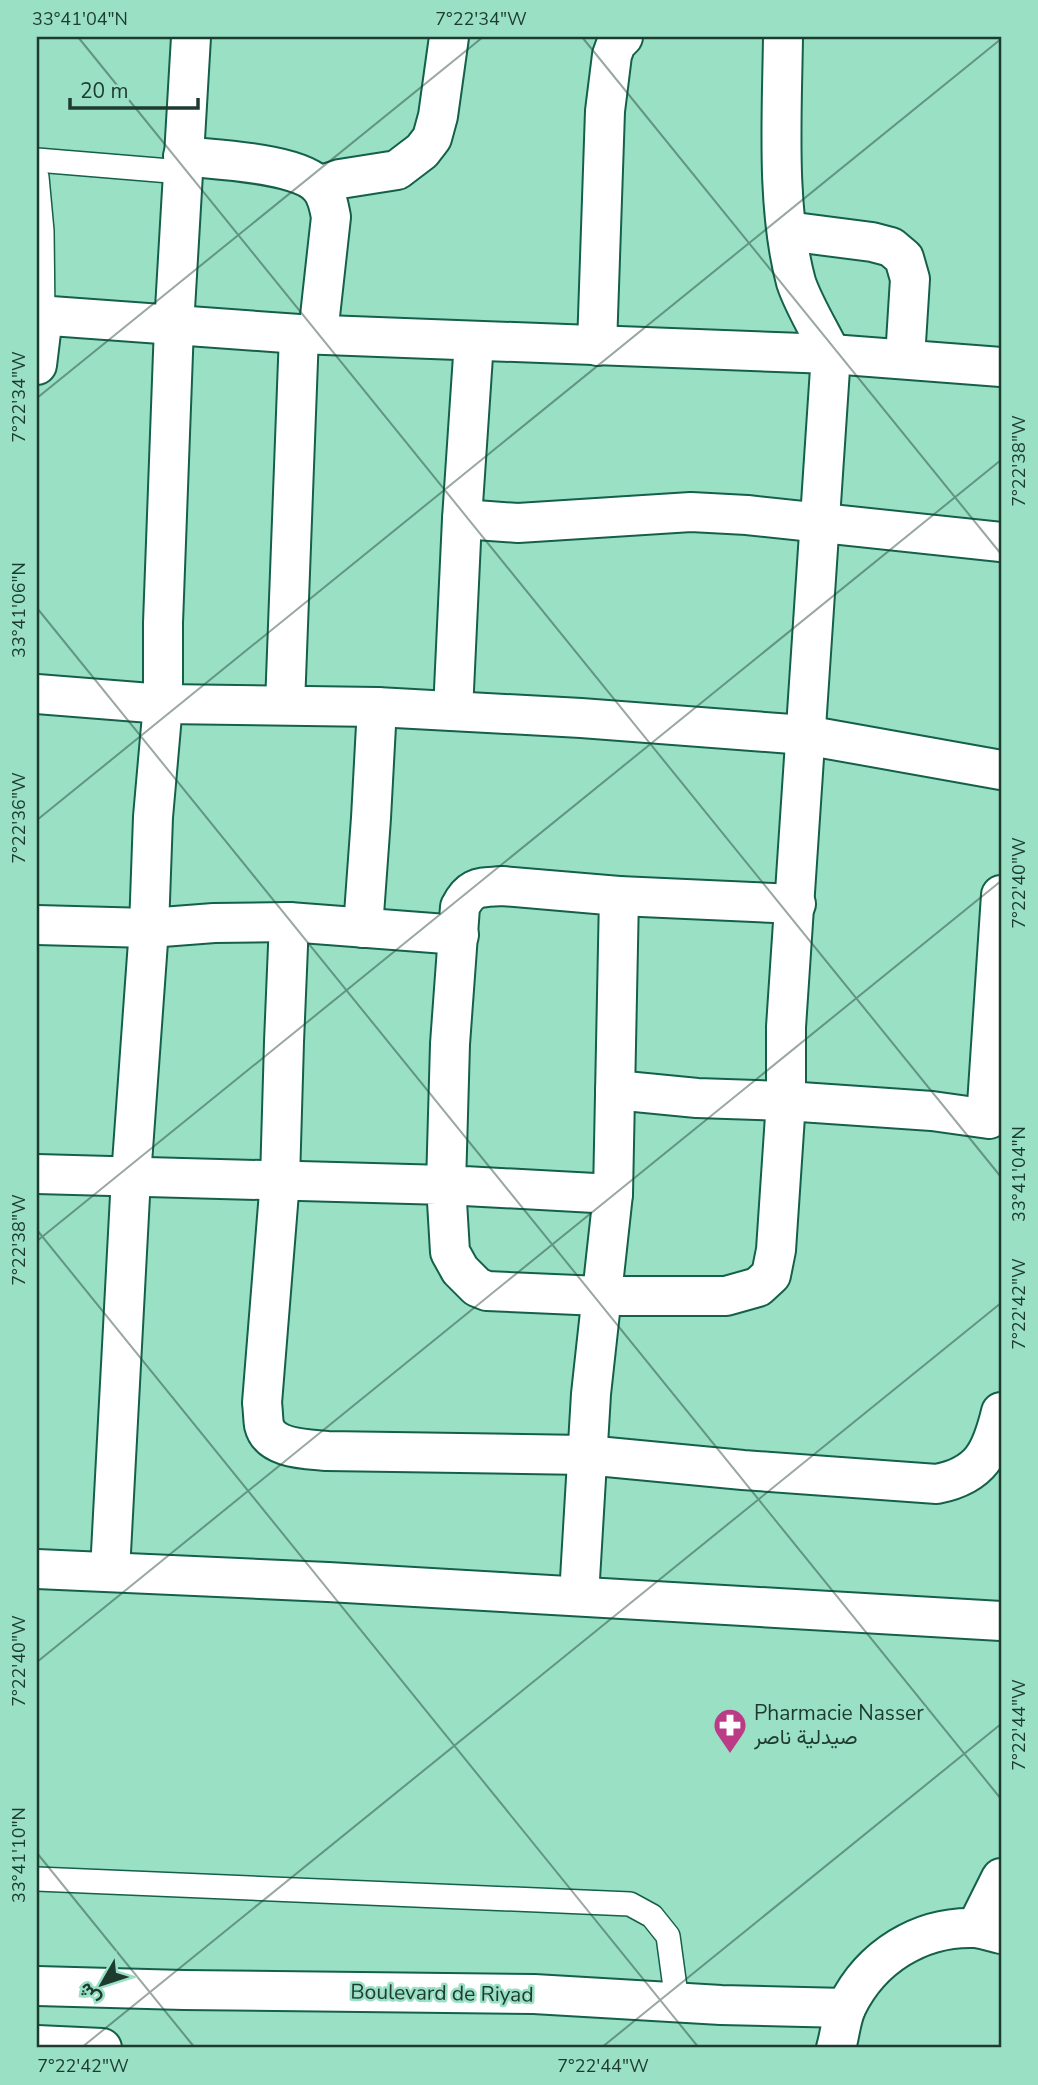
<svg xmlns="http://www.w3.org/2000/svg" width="1038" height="2085" viewBox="0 0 1038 2085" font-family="'Nunito Sans',Vazirmatn,sans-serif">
  <rect width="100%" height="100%" fill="#99e0c5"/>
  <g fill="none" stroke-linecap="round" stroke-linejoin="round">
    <defs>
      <g id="lane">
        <path d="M37 160 182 172"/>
        <path d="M37 177 42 231 43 316"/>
        <path d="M37 1879 630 1904 652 1916 668 1936 677 2002"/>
      </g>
      <g id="street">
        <path d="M183 156C214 160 299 162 320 187 327 195 329 206 331 217L318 334"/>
        <path d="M319 186 340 179 397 170 422 151 432 138 438 116 449 37"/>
        <path d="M787 231 872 242 891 247 904 258 910 279 905 358"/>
        <path d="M37 315 299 334 831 354 1001 367"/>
        <path d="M597 346 605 111 612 55 616 44 623 37"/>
        <path d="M37 365 43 316"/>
        <path d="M462 519 518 523 691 512 747 515 1001 542"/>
        <path d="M37 694 163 704 377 707 581 718 805 735 1001 770"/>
        <path d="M285 705 299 334"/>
        <path d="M453 711 462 519 474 341"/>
        <path d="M502 886 619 896 613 1194 446 1185 450 1044 460 907C471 885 480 888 502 886Z"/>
        <path d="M619 896 796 904"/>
        <path d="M289 922 284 1042 280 1180 262 1403C263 1410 263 1419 264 1425 270 1450 308 1449 327 1451L586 1455 743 1470 937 1484C981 1475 991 1453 1001 1412"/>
        <path d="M37 925 149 928 214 923 289 922 459 935"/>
        <path d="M363 928 371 818 377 707"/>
        <path d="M615 1090 697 1098 786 1101 932 1111 989 1119 987 1105 1001 895"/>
        <path d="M37 1174 446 1185 450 1252 460 1270 477 1287 487 1291 600 1296H726L758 1287 771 1275 776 1250 786 1101V1027L831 354C821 333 803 304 796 282 776 208 782 114 783 37"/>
        <path d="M37 1569 328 1582 1001 1621"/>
        <path d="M110 1571 131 1177 149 928 153 817 163 704V623L174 326 191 37"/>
        <path d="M579 1596 591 1394 613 1194"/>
        <path d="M976 1928 1001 1878"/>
      </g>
      <g id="secondary">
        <path d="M37 1986 184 1990 534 1994 721 2005 846 2008"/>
        <path d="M37 2045 102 2048"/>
        <path d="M836 2048C840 2035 841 2018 847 2006 871 1957 920 1926 975 1928 983 1929 993 1932 1001 1934"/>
      </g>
    </defs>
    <!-- lane casing -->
    <use href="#lane" stroke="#14604a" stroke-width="26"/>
    <!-- street casing -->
    <use href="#street" stroke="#14604a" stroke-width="42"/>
    <!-- secondary casing -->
    <use href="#secondary" stroke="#14604a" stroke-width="42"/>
    <!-- lane -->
    <use href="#lane" stroke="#fff" stroke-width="23"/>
    <!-- street -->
    <use href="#street" stroke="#fff" stroke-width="38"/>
    <!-- secondary -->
    <use href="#secondary" stroke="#fff" stroke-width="38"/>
  </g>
  <!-- ticks -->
  <path fill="none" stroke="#1e3b30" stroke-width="2" stroke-opacity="0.45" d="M78 37 1001 1177M582 37 1001 554M37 398 483 37M37 608 1001 1799M37 820 1001 39M37 1230 699 2048M37 1241 1001 460M37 1662 1001 881M37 1853 195 2048M81 2048 1001 1303M601 2048 1001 1724"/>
  <!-- icons -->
  <defs>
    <symbol id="pharmacy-pin" viewBox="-11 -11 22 30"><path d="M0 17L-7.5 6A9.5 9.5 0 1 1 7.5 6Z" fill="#bc3b86" stroke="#99e0c5"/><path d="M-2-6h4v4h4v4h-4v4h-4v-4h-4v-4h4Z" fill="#fff"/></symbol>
  </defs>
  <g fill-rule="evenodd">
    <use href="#pharmacy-pin" x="711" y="1706" width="38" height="52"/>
  </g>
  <g text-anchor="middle" stroke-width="5" stroke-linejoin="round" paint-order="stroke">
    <!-- poi labels -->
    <g font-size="21" fill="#1e3b30" stroke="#99e0c5" text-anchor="start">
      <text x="754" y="1720">Pharmacie Nasser<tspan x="754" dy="24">صيدلية ناصر</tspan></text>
    </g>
    <!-- street labels -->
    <g font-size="21" fill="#1e3b30" stroke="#99e0c5">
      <text transform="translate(442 1993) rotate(1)" y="7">Boulevard de Riyad</text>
    </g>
  </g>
  <!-- border -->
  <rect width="1038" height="2085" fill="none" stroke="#99e0c5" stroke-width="77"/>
  <!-- north arrow -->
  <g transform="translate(102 1984) rotate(231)" stroke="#99e0c5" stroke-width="5" paint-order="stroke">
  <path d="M0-5L12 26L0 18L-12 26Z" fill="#1e3b30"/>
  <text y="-10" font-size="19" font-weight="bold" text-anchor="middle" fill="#1e3b30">ش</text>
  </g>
  <!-- scale -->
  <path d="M70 98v10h128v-10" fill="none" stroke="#1e3b30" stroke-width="3.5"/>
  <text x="80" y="98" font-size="21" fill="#1e3b30" stroke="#99e0c5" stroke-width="5" paint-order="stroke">20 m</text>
  <rect x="38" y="38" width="962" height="2008" fill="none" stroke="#1e3b30" stroke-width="2.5"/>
  <g font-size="18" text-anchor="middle" fill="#1e3b30">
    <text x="80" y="25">33°41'04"N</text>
    <text x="481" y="25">7°22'34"W</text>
    <text transform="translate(19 397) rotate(-90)" y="6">7°22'34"W</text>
    <text transform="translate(1019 461) rotate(-90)" y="6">7°22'38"W</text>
    <text transform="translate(19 610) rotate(-90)" y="6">33°41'06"N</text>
    <text transform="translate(19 818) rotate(-90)" y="6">7°22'36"W</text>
    <text transform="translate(1019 883) rotate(-90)" y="6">7°22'40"W</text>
    <text transform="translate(1019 1174) rotate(-90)" y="6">33°41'04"N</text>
    <text transform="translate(19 1240) rotate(-90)" y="6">7°22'38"W</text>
    <text transform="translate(1019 1304) rotate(-90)" y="6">7°22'42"W</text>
    <text transform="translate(19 1661) rotate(-90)" y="6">7°22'40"W</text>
    <text transform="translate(1019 1725) rotate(-90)" y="6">7°22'44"W</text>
    <text transform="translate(19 1855) rotate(-90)" y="6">33°41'10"N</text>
    <text x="83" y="2072">7°22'42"W</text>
    <text x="603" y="2072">7°22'44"W</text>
  </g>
</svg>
